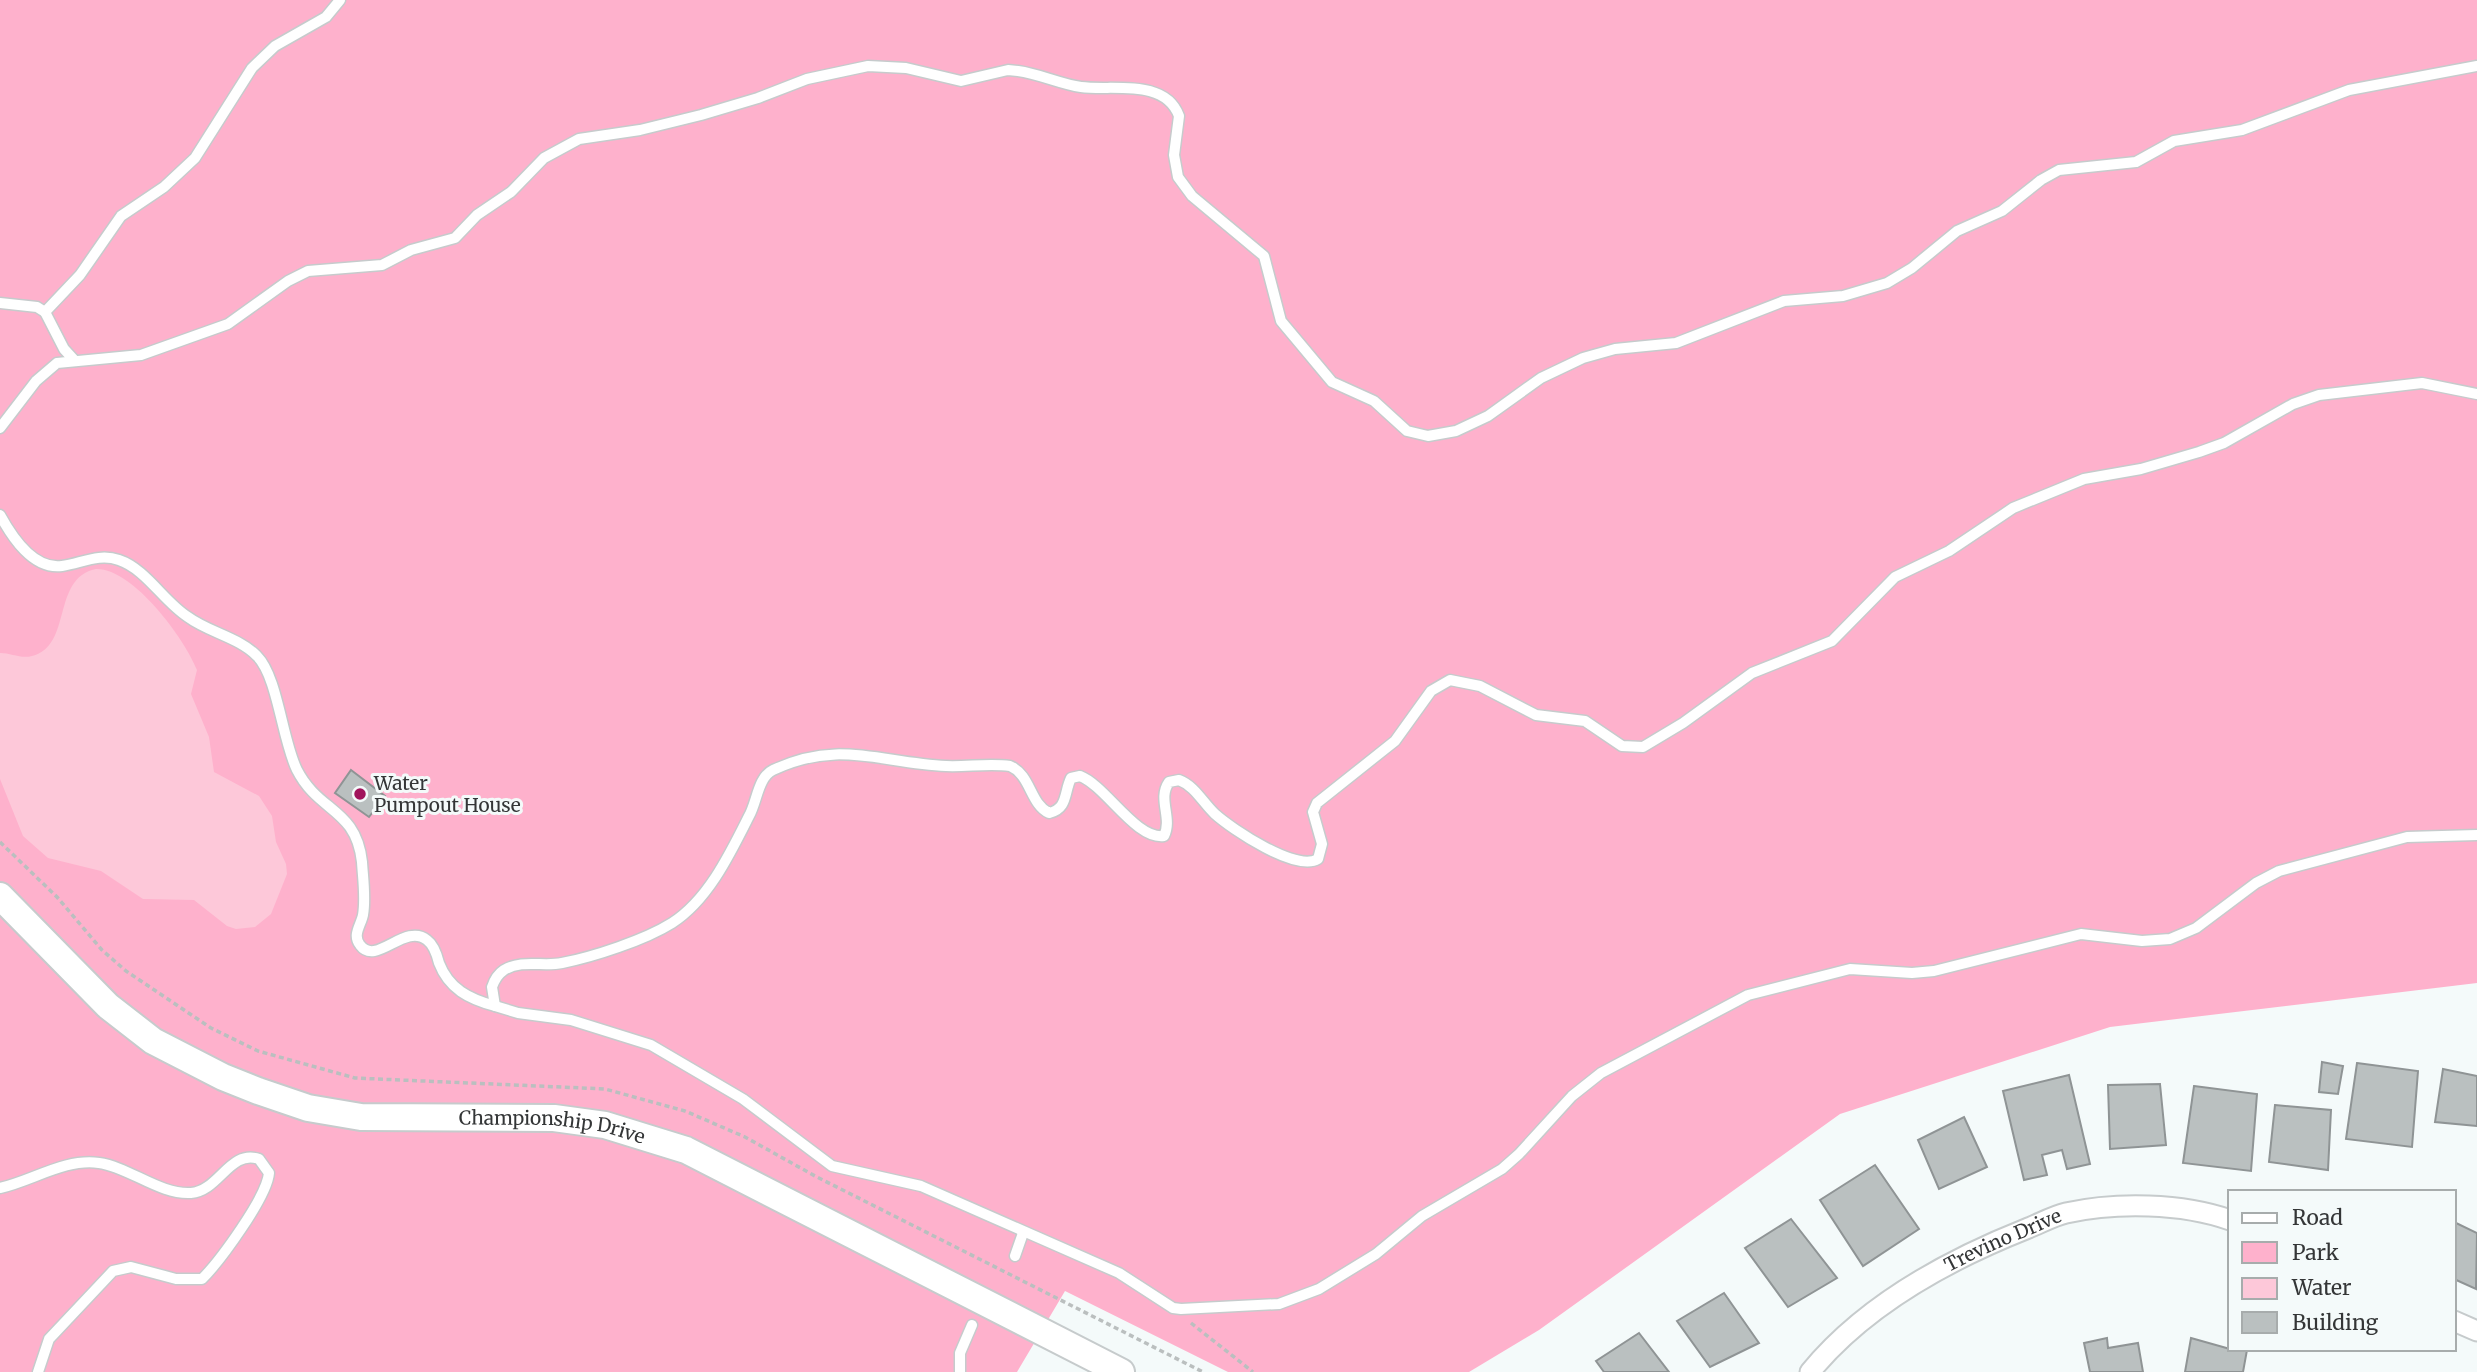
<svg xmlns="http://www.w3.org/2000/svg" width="2477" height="1372" viewBox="0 0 2477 1372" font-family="Merriweather,serif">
  <rect width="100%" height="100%" fill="#f4fafa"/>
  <!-- green -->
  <path fill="#feb1cc" d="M0 0H2477V983L2110 1027 1840 1114 1539 1330 1469 1372H1228L1065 1291 1017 1372H0Z"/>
  <!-- water -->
  <path fill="#fdc8d9" d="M96 569C133 568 185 639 197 670L191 694 209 737 214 772 259 796 272 816 276 842 286 864 287 874 271 914 255 927 236 929 227 926 194 900 143 899 101 871 48 858 23 836 0 779V653C11 653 21 659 32 656 73 646 51 578 96 569Z"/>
  <!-- building -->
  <g fill="#bac0c0" stroke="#8f9495" stroke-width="2">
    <path d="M351 770 385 796 369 817 335 793Z"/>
    <path d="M2322 1062 2343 1066 2338 1094 2319 1092Z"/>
    <path d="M2357 1063 2418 1071 2412 1147 2346 1139Z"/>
    <path d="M2443 1069 2477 1076V1126L2435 1122Z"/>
    <path d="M2069 1075 2090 1164 2067 1169 2062 1150 2042 1155 2047 1175 2024 1180 2003 1091Z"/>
    <path d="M2160 1084 2166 1145 2110 1149 2108 1085Z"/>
    <path d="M2194 1086 2257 1094 2251 1171 2183 1163Z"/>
    <path d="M2275 1105 2331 1110 2328 1170 2269 1162Z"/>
    <path d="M1964 1117 1987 1167 1939 1189 1918 1140Z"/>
    <path d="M1875 1165 1919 1229 1863 1266 1820 1200Z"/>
    <path d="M1791 1219 1837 1278 1788 1307 1745 1248Z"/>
    <path d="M2454 1222 2477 1233 2476 1289 2454 1279Z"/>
    <path d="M1724 1293 1759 1343 1710 1367 1677 1321Z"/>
    <path d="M1639 1333 1669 1372H1604L1596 1361Z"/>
    <path d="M2107 1338 2108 1348 2138 1343 2143 1372H2090L2084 1343Z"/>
    <path d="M2191 1338 2230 1349 2247 1350 2243 1372H2185Z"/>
  </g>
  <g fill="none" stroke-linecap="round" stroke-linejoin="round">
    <defs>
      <g id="lane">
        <path d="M0 303 37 307 45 312 80 275 121 216 164 187 195 158 252 68 275 46 326 17 340 0"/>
        <path d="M45 312 64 349 75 361"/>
        <path d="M0 428 36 381 57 363 141 355 228 324 288 281 308 271 382 265 411 250 455 238 477 215 511 192 544 158 579 139 640 130 701 115 758 98 807 79 868 66 906 68 961 81 1008 70 1018 71C1040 74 1060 84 1081 87 1112 91 1165 78 1179 116L1174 155 1178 177 1192 196 1264 256 1281 321 1332 382 1374 401 1407 431 1428 436 1456 431 1488 416 1541 378 1583 358 1615 349 1676 343 1784 301 1843 296 1887 283 1912 268 1957 231 2002 211 2041 180 2059 170 2136 162 2174 141 2242 130 2349 90 2477 66"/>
        <path d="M0 515C12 537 33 570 62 566 82 563 99 553 119 560 146 569 164 602 188 617 208 632 240 638 257 656 278 677 282 740 297 770 319 813 356 808 362 862 363 879 366 898 363 915 361 925 352 935 360 945 376 967 405 922 427 940 434 945 437 955 439 963 449 989 469 999 495 1006L492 987C494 981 498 974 504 970 522 959 543 967 562 963 593 957 645 940 672 923 708 900 730 854 749 816 757 802 758 777 773 770 839 739 880 763 946 766 967 767 989 763 1010 766 1031 775 1030 804 1049 813 1068 809 1064 792 1071 778L1080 776C1106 786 1136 840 1164 836 1173 818 1157 799 1169 782L1179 780C1195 786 1203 803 1215 814 1233 830 1296 872 1318 859L1322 844 1313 812 1317 803 1395 741 1431 691 1450 680 1480 686 1536 715 1585 721 1622 746 1643 747 1683 723 1752 673 1832 641 1895 577 1949 551 2013 508 2084 479 2141 469 2199 452 2224 443 2293 404 2319 395 2422 383 2477 394"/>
        <path d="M495 1006 518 1013 571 1020 651 1045 743 1099 832 1166 921 1186 1119 1273 1173 1308 1181 1309 1279 1304 1319 1289 1376 1254 1422 1216 1502 1169 1519 1154 1572 1096 1601 1073 1748 995 1850 969 1912 973 1934 971 2081 934 2142 941 2170 939 2196 928 2256 883 2279 871 2407 837 2477 835"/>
        <path d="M0 1188C32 1181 65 1158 99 1163 129 1167 160 1195 191 1193 219 1191 230 1149 259 1159L269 1173C267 1197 220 1261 202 1279H176L131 1267 113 1271 49 1339 38 1372"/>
        <path d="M1015 1256 1023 1233"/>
        <path d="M960 1372V1353L972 1325"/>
      </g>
      <g id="street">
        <path d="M2454 1321 2477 1331"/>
        <path id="s1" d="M1810 1372C1864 1306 1948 1260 2026 1229 2039 1224 2053 1216 2066 1213 2116 1202 2182 1203 2230 1220"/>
      </g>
      <g id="secondary">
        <path id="s2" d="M0 896 108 1006 153 1041 223 1077 258 1091 308 1108 361 1117 554 1118 605 1125 686 1150 1121 1372"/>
      </g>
    </defs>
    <!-- lane casing -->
    <use href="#lane" stroke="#c6cbcc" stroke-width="13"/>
    <!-- street casing -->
    <use href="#street" stroke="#c6cbcc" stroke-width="23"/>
    <!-- secondary casing -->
    <use href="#secondary" stroke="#c6cbcc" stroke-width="30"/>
    <!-- path -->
    <g stroke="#babfbf" stroke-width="3.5" stroke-dasharray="5 3.5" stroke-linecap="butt">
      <path d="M0 842 57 897 102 950 126 971 211 1028 258 1051 355 1078 605 1089 685 1111 745 1137 815 1176 1203 1372"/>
      <path d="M1191 1323 1253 1372"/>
    </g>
    <!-- lane -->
    <use href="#lane" stroke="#fff" stroke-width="10"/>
    <!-- street -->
    <use href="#street" stroke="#fff" stroke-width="19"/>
    <!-- secondary -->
    <use href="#secondary" stroke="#fff" stroke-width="26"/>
  </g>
  <!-- markers -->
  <circle fill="#a1145c" stroke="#f4fafa" stroke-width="2.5" cx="360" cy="794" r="7"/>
  <g text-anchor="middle" stroke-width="6" stroke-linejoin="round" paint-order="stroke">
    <!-- poi labels -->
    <g font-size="19" fill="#343637" stroke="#f4fafa" text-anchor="start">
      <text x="374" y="790">Water<tspan x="374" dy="22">Pumpout House</tspan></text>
    </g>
    <!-- street labels -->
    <g font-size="19" fill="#343637" stroke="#f4fafa">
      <text dy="7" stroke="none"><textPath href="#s2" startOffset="626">Championship Drive</textPath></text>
      <text dy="7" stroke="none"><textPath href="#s1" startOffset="236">Trevino Drive</textPath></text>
    </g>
  </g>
  <!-- legend -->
  <rect x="2228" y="1190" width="228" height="161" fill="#f4fafa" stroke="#a7acac" stroke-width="2"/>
  <rect x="2242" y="1213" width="35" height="10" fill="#ffffff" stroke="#a7acac" stroke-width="2"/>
  <text x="2292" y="1225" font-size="21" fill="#343637">Road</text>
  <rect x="2242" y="1242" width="35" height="21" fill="#feb1cc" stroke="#a7acac" stroke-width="2"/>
  <text x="2292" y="1260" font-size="21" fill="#343637">Park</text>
  <rect x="2242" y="1278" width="35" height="21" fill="#fdc8d9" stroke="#a7acac" stroke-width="2"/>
  <text x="2292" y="1295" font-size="21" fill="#343637">Water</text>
  <rect x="2242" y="1312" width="35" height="21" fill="#bac0c0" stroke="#a7acac" stroke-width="2"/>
  <text x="2292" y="1330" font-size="21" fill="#343637">Building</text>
</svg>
